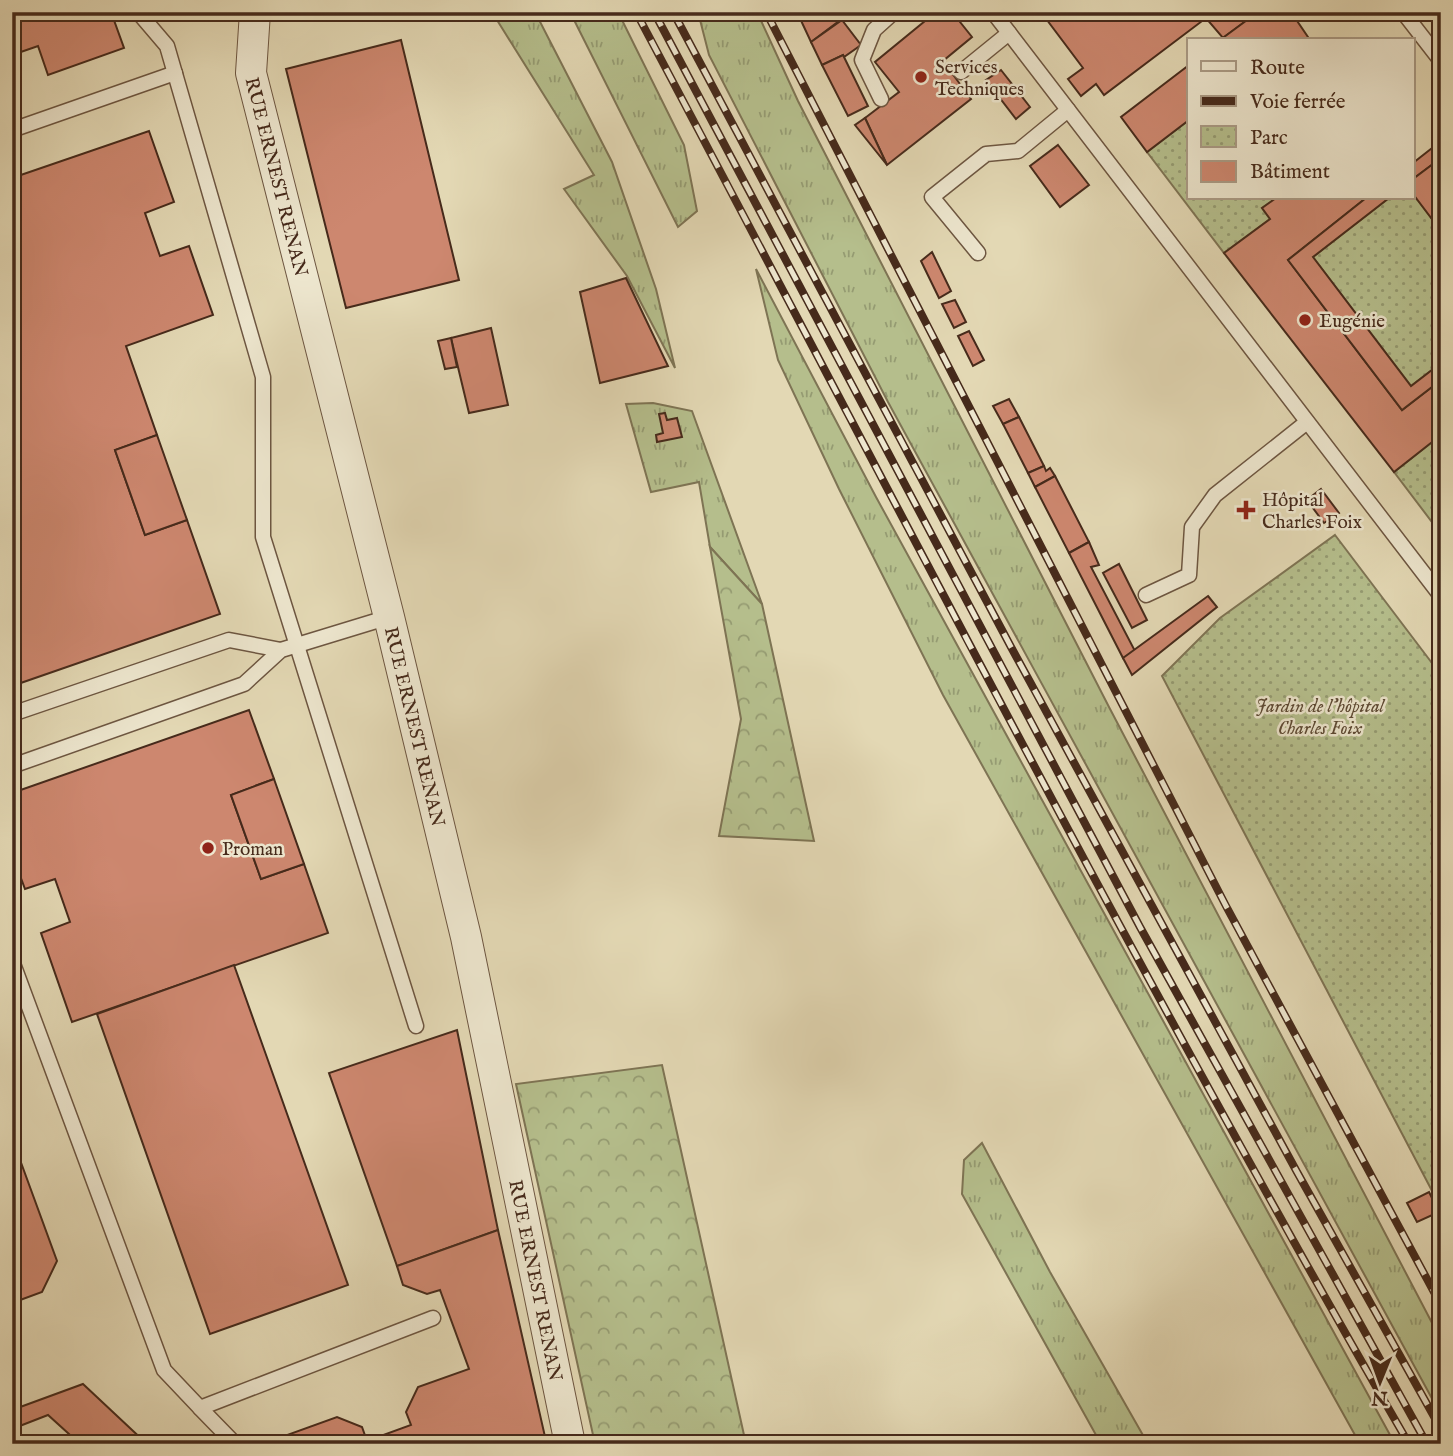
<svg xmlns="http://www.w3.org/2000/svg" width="1453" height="1456" viewBox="0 0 1453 1456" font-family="'IM FELL English',serif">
  <defs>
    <pattern id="grass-tufts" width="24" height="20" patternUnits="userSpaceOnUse" patternTransform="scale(1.75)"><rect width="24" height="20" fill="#b5be8c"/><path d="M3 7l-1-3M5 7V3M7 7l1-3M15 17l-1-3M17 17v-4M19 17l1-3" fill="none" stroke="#959b72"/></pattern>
    <pattern id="forest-crowns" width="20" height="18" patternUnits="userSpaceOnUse" patternTransform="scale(1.75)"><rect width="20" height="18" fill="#b5be8c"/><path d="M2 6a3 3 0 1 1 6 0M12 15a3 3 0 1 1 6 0" fill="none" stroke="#959b72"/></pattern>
    <pattern id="park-dots" width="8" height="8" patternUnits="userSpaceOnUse" patternTransform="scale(1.75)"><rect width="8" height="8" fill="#b5be8c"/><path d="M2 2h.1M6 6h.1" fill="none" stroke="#959b72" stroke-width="1.8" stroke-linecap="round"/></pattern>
  </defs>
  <rect width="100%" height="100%" fill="#e3d8b4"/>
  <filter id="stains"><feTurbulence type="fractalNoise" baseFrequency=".00286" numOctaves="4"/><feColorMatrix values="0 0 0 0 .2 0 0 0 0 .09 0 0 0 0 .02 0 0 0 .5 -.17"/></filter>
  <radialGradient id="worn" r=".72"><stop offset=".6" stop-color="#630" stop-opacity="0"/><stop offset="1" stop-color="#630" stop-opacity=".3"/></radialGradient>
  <!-- grass -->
  <g fill="url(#grass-tufts)" stroke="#7e7454" stroke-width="2">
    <path d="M492 12H535L612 162 656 289 675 368 627 276 564 189 594 175Z"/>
    <path d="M570 12H618L684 145 697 211 678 227Z"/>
    <path d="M698 12H757L798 101 1109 707 1441 1340V1415L888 402 709 55Z"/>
    <path d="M756 269 876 497 1395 1444H1360L943 695 839 489 778 360Z"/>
    <path d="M653 403 692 411 762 604 710 547 699 482 651 492 626 404Z"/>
    <path d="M982 1143 1050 1272 1148 1444H1101L962 1194 964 1160Z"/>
  </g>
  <!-- forest -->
  <g fill="url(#forest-crowns)" stroke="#7e7454" stroke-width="2">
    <path d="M710 547 762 604 814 841 719 836 741 719Z"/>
    <path d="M662 1065 746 1444H595L516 1084Z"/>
  </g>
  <!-- park -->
  <g fill="url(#park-dots)" stroke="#7e7454" stroke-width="2">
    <path d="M1189 120V198H1276L1262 208 1270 219 1224 253 1147 152Z"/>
    <path d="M1413 194 1441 231V363L1411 386 1313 257 1389 198H1413Z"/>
    <path d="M1441 435V534L1394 472Z"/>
    <path d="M1335 535 1441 675V1208L1162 676 1220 618Z"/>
  </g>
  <!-- building -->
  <g fill="#cd876f" stroke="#462a1b" stroke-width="2">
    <path d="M12 12H111L124 48 48 75 38 46 12 55Z"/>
    <path d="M797 12H851L811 42Z"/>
    <path d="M936 12H952L972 37 943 61 971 99 887 165 865 118 899 92 875 62Z"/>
    <path d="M1041 12H1258L1223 38 1206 18 1104 95 1096 84 1081 96 1068 79 1083 68Z"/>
    <path d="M1258 12H1291L1310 40H1220Z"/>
    <path d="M842 20 861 45 844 57 843 55 822 65 811 42Z"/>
    <path d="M401 40 459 280 346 308 286 69Z"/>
    <path d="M843 55 868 106 848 116 822 65Z"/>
    <path d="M1189 65V120L1147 152 1121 117Z"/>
    <path d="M1001 70 1030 107 1016 119 986 80Z"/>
    <path d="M865 118 887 165 855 125Z"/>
    <path d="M149 131 174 202 145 213 160 256 189 246 213 315 126 346 157 435 115 450 145 535 187 520 220 614 12 686V178Z"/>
    <path d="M1441 141V158L1413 179V163Z"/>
    <path d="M1058 145 1089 185 1060 207 1030 166Z"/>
    <path d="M1441 158V231L1413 194V179Z"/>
    <path d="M1276 198H1366L1288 260 1402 410 1441 380V435L1394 472 1224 253 1270 219 1262 208Z"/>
    <path d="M1366 198H1389L1313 257 1411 386 1441 363V380L1402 410 1288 260Z"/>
    <path d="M932 252 951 291 939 298 921 261Z"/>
    <path d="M626 278 668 366 600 383 580 292Z"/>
    <path d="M955 300 966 322 954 328 942 304Z"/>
    <path d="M491 328 508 405 469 413 451 338Z"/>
    <path d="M969 331 984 360 973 366 958 336Z"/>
    <path d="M451 338 457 367 445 369 438 341Z"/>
    <path d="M1009 399 1019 417 1003 424 993 406Z"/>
    <path d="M665 413 667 420 677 418 682 437 657 442 656 435 663 433 659 414Z"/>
    <path d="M1019 417 1044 466 1028 473 1003 424Z"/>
    <path d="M157 435 187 520 145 535 115 450Z"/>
    <path d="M1044 466 1046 471 1050 468 1055 476 1035 487 1028 473Z"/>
    <path d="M1055 476 1089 542 1069 553 1035 487Z"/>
    <path d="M1321 489 1339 513 1324 523 1307 500Z"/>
    <path d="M1089 542 1099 565 1091 567 1135 651 1123 658 1069 553Z"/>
    <path d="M1119 564 1147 620 1132 628 1103 573Z"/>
    <path d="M1208 596 1217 607 1132 675 1123 658Z"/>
    <path d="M249 710 274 779 231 795 261 879 304 864 328 933 72 1022 41 933 70 922 55 879 25 889 12 854V793Z"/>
    <path d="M274 779 304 864 261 879 231 795Z"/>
    <path d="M234 965 348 1285 210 1334 97 1014Z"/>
    <path d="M457 1030 498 1230 397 1266 329 1073Z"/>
    <path d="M12 1138 57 1261 42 1292 12 1303Z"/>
    <path d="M1429 1192 1439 1212 1417 1222 1407 1203Z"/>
    <path d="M498 1230 546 1441 538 1444H290L287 1435 337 1417 362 1427 367 1441 411 1425 406 1412 418 1387 469 1369 440 1290 427 1294 403 1285 397 1266Z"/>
    <path d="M83 1384 147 1444H80L48 1415 12 1429V1410Z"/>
  </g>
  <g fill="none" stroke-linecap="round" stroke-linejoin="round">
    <defs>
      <g id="service">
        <path d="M138 12 167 46 263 377V537L416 1026"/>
        <path d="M993 12 1441 596"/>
        <path d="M1403 12 1441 61"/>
        <path d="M961 72 1009 33"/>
        <path d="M881 99 862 60 874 30 894 12"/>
        <path d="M12 130 175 73"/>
        <path d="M978 253 932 197 986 154 1018 151 1068 110"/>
        <path d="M1146 595 1189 575 1192 527 1215 495 1307 422"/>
        <path d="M12 714 229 640 281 650"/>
        <path d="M12 766 244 684 281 650 389 617"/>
        <path d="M12 961 164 1370 200 1408 433 1318"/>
        <path d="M200 1408 235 1444"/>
      </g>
      <g id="minor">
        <path id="s1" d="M255 12 251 73 389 617 466 937 570 1444"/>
      </g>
    </defs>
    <!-- service casing -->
    <use href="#service" stroke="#6d5641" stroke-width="17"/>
    <!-- minor casing -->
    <use href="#minor" stroke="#6d5641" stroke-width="32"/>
    <!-- service -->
    <use href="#service" stroke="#ede6ce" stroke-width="14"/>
    <!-- minor -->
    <use href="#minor" stroke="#ede6ce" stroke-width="30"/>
    <defs>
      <g id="rail">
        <path d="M636 12C890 491 1137 974 1409 1444"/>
        <path d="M654 12 1140 927 1427 1444"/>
        <path d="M673 12 1011 647 1297 1172 1441 1429"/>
        <path d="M766 12 1226 906 1441 1305"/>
      </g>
    </defs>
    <!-- rail casing -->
    <use href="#rail" stroke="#462a1b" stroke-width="8"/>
    <!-- rail -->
    <use href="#rail" stroke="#ede6ce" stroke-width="5" stroke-dasharray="16" stroke-linecap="butt"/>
  </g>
  <!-- markers -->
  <g fill="#8f2418" stroke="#ede6ce" stroke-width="2.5">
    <circle cx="921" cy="77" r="7"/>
    <circle cx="1305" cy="320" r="7"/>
    <path d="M1242.5 499.5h7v7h7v7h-7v7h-7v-7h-7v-7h7z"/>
    <circle cx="208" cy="848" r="7"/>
  </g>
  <g text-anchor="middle" stroke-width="5" stroke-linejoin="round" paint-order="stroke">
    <!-- poi labels -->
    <g font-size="19" fill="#462a1b" stroke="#ede6ce" text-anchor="start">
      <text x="935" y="73">Services<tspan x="935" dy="22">Techniques</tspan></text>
      <text x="1319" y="327">Eugénie</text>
      <text x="1262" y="506">Hôpital<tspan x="1262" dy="22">Charles Foix</tspan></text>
      <text x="222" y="855">Proman</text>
    </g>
    <!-- street labels -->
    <g font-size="19" fill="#462a1b" stroke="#ede6ce">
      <text dy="7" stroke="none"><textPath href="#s1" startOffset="168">RUE ERNEST RENAN</textPath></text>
      <text dy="7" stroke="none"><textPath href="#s1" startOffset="735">RUE ERNEST RENAN</textPath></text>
      <text dy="7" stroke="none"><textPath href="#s1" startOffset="1302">RUE ERNEST RENAN</textPath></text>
    </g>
    <!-- park labels -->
    <g font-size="19" font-style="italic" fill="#5c4832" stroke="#ede6ce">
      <text x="1320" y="712">Jardin de l'hôpital<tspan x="1320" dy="22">Charles Foix</tspan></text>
    </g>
  </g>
  <!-- margin -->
  <rect width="1453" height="1456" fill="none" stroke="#e3d8b4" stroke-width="42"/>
  <rect x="14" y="14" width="1425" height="1428" fill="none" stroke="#462a1b" stroke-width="3.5"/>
  <rect x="21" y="21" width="1411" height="1414" fill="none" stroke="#462a1b" stroke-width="2"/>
  <!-- legend -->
  <rect x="1187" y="38" width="228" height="161" fill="#ede6ce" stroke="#aa9b86" stroke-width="2"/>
  <rect x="1201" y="61" width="35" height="10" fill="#ede6ce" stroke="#aa9b86" stroke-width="2"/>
  <text x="1250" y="74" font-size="21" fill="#462a1b">Route</text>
  <rect x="1201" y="96" width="35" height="10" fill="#462a1b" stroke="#aa9b86" stroke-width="2"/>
  <text x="1250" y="108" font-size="21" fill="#462a1b">Voie ferrée</text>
  <rect x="1201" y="126" width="35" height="21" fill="url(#park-dots)" stroke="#aa9b86" stroke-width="2"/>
  <text x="1250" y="144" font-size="21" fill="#462a1b">Parc</text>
  <rect x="1201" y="161" width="35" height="21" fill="#cd876f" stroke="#aa9b86" stroke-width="2"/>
  <text x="1250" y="178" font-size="21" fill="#462a1b">Bâtiment</text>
  <!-- north arrow -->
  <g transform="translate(1380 1382) rotate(181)" stroke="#ede6ce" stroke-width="5" paint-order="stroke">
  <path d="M0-5L12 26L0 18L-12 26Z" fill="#462a1b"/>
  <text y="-10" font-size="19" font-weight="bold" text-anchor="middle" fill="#462a1b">N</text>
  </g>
  <rect width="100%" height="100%" filter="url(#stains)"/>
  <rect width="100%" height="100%" fill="url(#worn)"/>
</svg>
